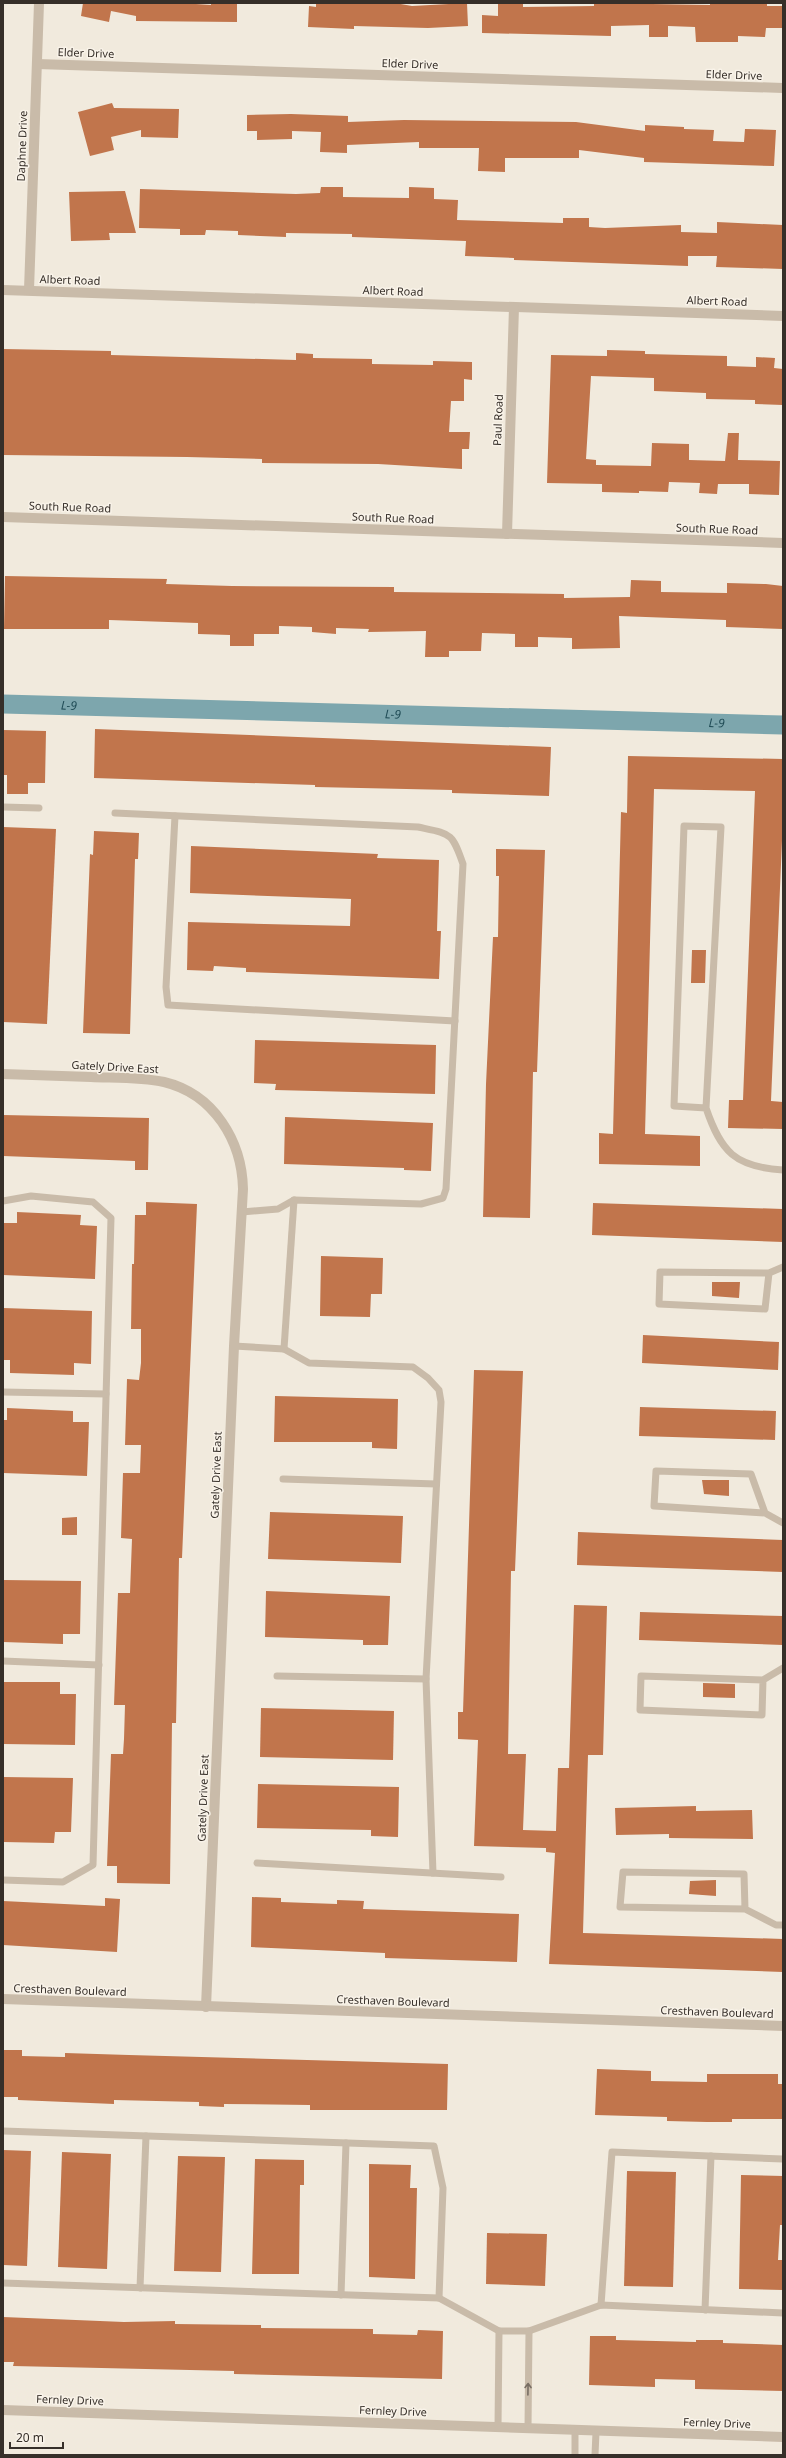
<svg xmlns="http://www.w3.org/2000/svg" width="786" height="2458" viewBox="0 0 786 2458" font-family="'Noto Sans',sans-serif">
  <rect width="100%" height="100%" fill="#f1eadd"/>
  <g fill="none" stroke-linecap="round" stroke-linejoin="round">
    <!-- canal -->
    <path stroke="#7da6ad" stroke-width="19" id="s1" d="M3 704 783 725"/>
  </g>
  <!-- building -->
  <g fill="#c1754c">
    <path d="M83 3H181L211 5V3H237V22L136 21V16L111 11 109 22 81 16Z"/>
    <path d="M316 3H395L412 6 467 3 468 26 428 28 354 26V29L308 27 309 6 316 7Z"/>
    <path d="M498 3H523V7L594 6V3L710 5V3H767V6H783V28H766L765 37 738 36V42H696L695 27 668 26V37H649V25L611 26V36L482 33V15L498 16Z"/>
    <path d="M112 103 114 108 179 109 178 138 141 137V130L111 137 114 150 90 156 78 112Z"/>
    <path d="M291 114 348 116V122L404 120 576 122 645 131V125L684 127V129L714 130 713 141 744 142 745 129 776 130 774 166 644 162V158L579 150V158H505V172L478 171 479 148H419V142L347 145V153L320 152 321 132 292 131V139L257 140V131H247V115Z"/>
    <path d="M321 187H343V197L409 198V187L434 188V199L458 200 457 220 563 223V218H589V227L605 228 681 225V232L717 233V222L783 225V269L716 267 717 256H688V266L514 260V258L465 256 466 241 352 237V234L286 233V237L238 235V231L206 230 205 235H180V229L139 228 140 189 296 194 320 193Z"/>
    <path d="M125 191 136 233H109L110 240 71 241 69 192Z"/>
    <path d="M3 349 111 351V355L296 360V353L313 354V358L372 359V364L433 365V361L472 362V380L464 379V401H451L449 432H470L469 449H462V469L378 464 262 463V459L187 457 3 455Z"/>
    <path d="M607 350 645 351V354L727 356V366L756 367V357L775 358 774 368 783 369V405L755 404V400L706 399V393L654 391V378L591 376 586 459 596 460V465L651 466 652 443 689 444V460L725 461 728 433H739L738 460 780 461 779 495 749 494V484H718L717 494 699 493 700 483 669 482 668 492 639 491V493L602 492V484L547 483 551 355 607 356Z"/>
    <path d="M5 576 167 579 166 584 232 586 394 587V592L564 594V598L630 597 631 580 661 581V592L727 593V583L766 584 783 586V629L726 627V620L619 616 620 648 572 649V638L538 637V647H515V634L482 633 481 651H449V657H425L426 631 368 632 369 629 336 628V634L312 632V627L279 626V634H254V646H230V635L198 634V623L109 620V629H4Z"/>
    <path d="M95 729 551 747 549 796 452 793V790L315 787V785L94 778Z"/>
    <path d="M3 730 46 731 45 783H28V794H7V775H3Z"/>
    <path d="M628 756 783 759V817L771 1101 783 1102V1129L728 1128 729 1100H743L755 791 654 789 645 1134 700 1136V1166L599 1164V1133L613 1134 621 812 627 813Z"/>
    <path d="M3 827 56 829 47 1024 3 1022Z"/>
    <path d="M94 831 139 833 138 859H135L130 1034 83 1033 90 854 93 855Z"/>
    <path d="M191 846 378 854 377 858 439 860 437 931H441L439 979 246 972V968L214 966 213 971 187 970 188 922 350 926 351 899 190 893Z"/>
    <path d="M496 849 545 850 537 1072H533L530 1218 483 1217 486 1084 493 937H498L499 876H496Z"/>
    <path d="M692 950H706L705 983H691Z"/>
    <path d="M255 1040 436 1045 435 1094 275 1090 276 1084 254 1083Z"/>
    <path d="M3 1115 149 1118 148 1170H135V1161L3 1156Z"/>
    <path d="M285 1117 433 1123 431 1171 404 1170V1168L284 1164Z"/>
    <path d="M146 1202 197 1204 182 1558H179L176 1723H172L170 1884 117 1883V1866H107L111 1754H123L124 1739 125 1705H114L118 1593H130L132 1539 121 1538 123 1473H140L141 1445H125L127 1379 139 1380 141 1363V1329H131L132 1264H134L135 1215H146Z"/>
    <path d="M593 1203 783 1209V1242L592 1235Z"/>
    <path d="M17 1212 81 1215 80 1225 97 1226 95 1279 3 1275V1223H17Z"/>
    <path d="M321 1256 383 1258 382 1294H371L370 1317 320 1316Z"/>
    <path d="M712 1282H740L739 1298 712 1296Z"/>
    <path d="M3 1308 92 1311 91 1364 74 1363V1375L10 1373V1360H3Z"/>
    <path d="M643 1335 779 1342 778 1370 642 1363Z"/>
    <path d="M474 1370 523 1371 515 1571H511L508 1754H526L523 1830 556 1831 558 1768H569L574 1605 607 1606 603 1755H588L583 1933 783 1939V1972L549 1964 555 1853 546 1852V1848L474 1846 478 1740 458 1739V1712H463Z"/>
    <path d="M275 1396 398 1399 397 1449 372 1448V1442H274Z"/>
    <path d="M640 1407 776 1411 775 1440 639 1436Z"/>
    <path d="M7 1408 73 1411V1422H89L87 1476 3 1473V1420H7Z"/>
    <path d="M702 1480H729V1496L704 1494Z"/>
    <path d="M270 1512 403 1516 401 1563 268 1559Z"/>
    <path d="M77 1517V1535H62V1518Z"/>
    <path d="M578 1532 783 1540V1572L577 1565Z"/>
    <path d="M3 1580 81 1581 80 1634H63V1644L3 1642Z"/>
    <path d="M266 1591 390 1596 388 1645H363V1640L265 1637Z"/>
    <path d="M640 1612 783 1616V1645L639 1640Z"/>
    <path d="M3 1682H60V1694H76L75 1745 3 1744Z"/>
    <path d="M703 1683 735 1684V1698L703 1697Z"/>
    <path d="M261 1708 394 1711 393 1760 260 1757Z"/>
    <path d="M3 1777 73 1778 71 1832H55L54 1843 3 1842Z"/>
    <path d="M258 1784 399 1787 398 1837 371 1836V1830L257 1828Z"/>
    <path d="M696 1806V1811L752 1810 753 1839 669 1838V1834L616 1835 615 1808Z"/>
    <path d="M716 1880V1896L689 1894 690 1881Z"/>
    <path d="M252 1897 281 1898V1902L337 1904V1900L364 1901 363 1909 519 1914 517 1962 385 1958V1953L251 1947Z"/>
    <path d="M105 1898 120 1899 117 1952 3 1945V1901L105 1906Z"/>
    <path d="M3 2050H22V2056L65 2057V2053L129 2055 448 2064 447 2110H310V2105L224 2104V2107L199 2106V2102L114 2100V2104L18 2100V2097H3Z"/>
    <path d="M597 2069 651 2071V2081L707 2082V2074H778V2084H783V2119H732V2122H707L667 2121V2117L595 2115Z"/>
    <path d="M3 2150 31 2151 27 2266 3 2265Z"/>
    <path d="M62 2152 111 2154 107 2269 58 2267Z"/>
    <path d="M178 2156 225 2157 221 2272 174 2271Z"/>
    <path d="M255 2159 304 2160V2185H300L299 2274H252Z"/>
    <path d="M369 2164 411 2165 410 2188H417L415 2279 369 2277Z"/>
    <path d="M627 2171 676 2172 673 2287 624 2286Z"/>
    <path d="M741 2175 783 2176V2225H780L778 2260H783V2290L739 2289Z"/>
    <path d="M487 2233 547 2234 545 2286 486 2284Z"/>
    <path d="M3 2317 124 2322 175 2321V2324L261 2325V2328L373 2329V2334L417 2335 418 2330 443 2331 442 2379 234 2374V2371L13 2366 14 2362H3Z"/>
    <path d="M590 2336H616V2340L696 2342V2340H723V2343L783 2345V2391L695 2389V2380L655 2379V2387L589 2385Z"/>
  </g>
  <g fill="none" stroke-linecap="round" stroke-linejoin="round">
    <!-- service -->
    <g stroke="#c9bba9" stroke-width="7">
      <path d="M3 807 39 808"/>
      <path d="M115 813 418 827C451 834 452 832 463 864L446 1189 443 1198 421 1204 294 1200 278 1209 242 1212"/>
      <path d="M175 816 166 987 168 1005 455 1021"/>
      <path d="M706 1108 674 1106 684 826 721 827 706 1108C721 1152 735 1167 783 1170"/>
      <path d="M3 1201 31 1196 93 1202 111 1218 93 1865 63 1882 3 1880"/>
      <path d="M769 1273 765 1309 659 1304 660 1272 769 1273 783 1267"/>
      <path d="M234 1346 284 1349 309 1363 413 1367 428 1378 439 1390 441 1402 426 1679 433 1873"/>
      <path d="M284 1349 294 1200"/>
      <path d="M3 1392 106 1394"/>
      <path d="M283 1479 436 1484"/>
      <path d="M765 1513 751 1474 656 1471 654 1506 765 1513 783 1523"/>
      <path d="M3 1661 99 1665"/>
      <path d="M277 1676 426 1679"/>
      <path d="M763 1680 762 1715 640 1710 641 1676 763 1680 783 1668"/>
      <path d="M257 1863 501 1877"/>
      <path d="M745 1909 744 1874 623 1872 620 1907 745 1909 776 1925H783"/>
      <path d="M3 2131 434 2146 443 2188 439 2298"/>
      <path d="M3 2283 439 2298 499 2331H529L601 2305 783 2313"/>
      <path d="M140 2288 146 2136"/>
      <path d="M341 2295 346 2143"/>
      <path d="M601 2305 612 2152 783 2159"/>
      <path d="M705 2310 711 2156"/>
      <path d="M498 2427 499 2331"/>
      <path d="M528 2428 529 2331"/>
      <path d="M575 2431V2455"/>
      <path d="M595 2455 596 2432"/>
    </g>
    <!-- minor -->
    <g stroke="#c9bba9" stroke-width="10">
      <path d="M37 64 783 88"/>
      <path d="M3 290 783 316"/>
      <path d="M29 290 39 3"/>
      <path d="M3 517 783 543"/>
      <path d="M507 534 514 307"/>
      <path d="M3 1074C32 1075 62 1076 91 1077 115 1078 141 1077 164 1082 214 1094 242 1141 243 1189L234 1346 206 2007"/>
      <path d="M3 2410 783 2437"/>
    </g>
    <!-- tertiary -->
    <path stroke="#c9bba9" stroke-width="10" d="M3 1999 783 2026"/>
  </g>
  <!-- one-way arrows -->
  <defs><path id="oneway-shaft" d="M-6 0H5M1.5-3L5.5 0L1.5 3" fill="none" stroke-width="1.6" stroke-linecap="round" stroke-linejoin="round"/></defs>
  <use stroke="#786e63" href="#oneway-shaft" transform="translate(528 2389) rotate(-89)"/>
  <g text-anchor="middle" stroke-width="3" stroke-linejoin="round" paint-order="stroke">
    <!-- street labels -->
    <g font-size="11" fill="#362f29" stroke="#f9f3e9">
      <text transform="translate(86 53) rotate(2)" y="4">Elder Drive</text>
      <text transform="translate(410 64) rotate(2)" y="4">Elder Drive</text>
      <text transform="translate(734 75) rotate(2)" y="4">Elder Drive</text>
      <text transform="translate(22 146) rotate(-88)" y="4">Daphne Drive</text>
      <text transform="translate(70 280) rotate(2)" y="4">Albert Road</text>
      <text transform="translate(393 291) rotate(2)" y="4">Albert Road</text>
      <text transform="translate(717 301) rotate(2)" y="4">Albert Road</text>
      <text transform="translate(498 420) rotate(-88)" y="4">Paul Road</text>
      <text transform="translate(70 507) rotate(2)" y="4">South Rue Road</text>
      <text transform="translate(393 518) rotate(2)" y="4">South Rue Road</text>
      <text transform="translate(717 529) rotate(2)" y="4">South Rue Road</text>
      <text transform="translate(115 1067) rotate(3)" y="4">Gately Drive East</text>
      <text transform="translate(216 1475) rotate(-88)" y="4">Gately Drive East</text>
      <text transform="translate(203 1798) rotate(-88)" y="4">Gately Drive East</text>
      <text transform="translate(70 1990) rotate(2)" y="4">Cresthaven Boulevard</text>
      <text transform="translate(393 2001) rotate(2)" y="4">Cresthaven Boulevard</text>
      <text transform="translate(717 2012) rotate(2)" y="4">Cresthaven Boulevard</text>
      <text transform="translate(70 2400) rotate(2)" y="4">Fernley Drive</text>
      <text transform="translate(393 2411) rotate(2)" y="4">Fernley Drive</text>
      <text transform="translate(717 2423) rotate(2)" y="4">Fernley Drive</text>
    </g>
    <!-- water labels -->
    <g font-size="12" font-style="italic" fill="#204c56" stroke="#f9f3e9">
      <text dy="4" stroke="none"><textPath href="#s1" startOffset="66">L-9</textPath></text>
      <text dy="4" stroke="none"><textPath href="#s1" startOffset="390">L-9</textPath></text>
      <text dy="4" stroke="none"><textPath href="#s1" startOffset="714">L-9</textPath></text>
    </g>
  </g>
  <!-- border -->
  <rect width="786" height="2458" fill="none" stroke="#362f29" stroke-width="8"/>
  <!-- scale -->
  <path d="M10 2442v6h53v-6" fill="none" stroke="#362f29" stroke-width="2"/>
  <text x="16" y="2442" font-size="12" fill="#362f29" stroke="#f9f3e9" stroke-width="3" paint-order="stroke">20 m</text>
</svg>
